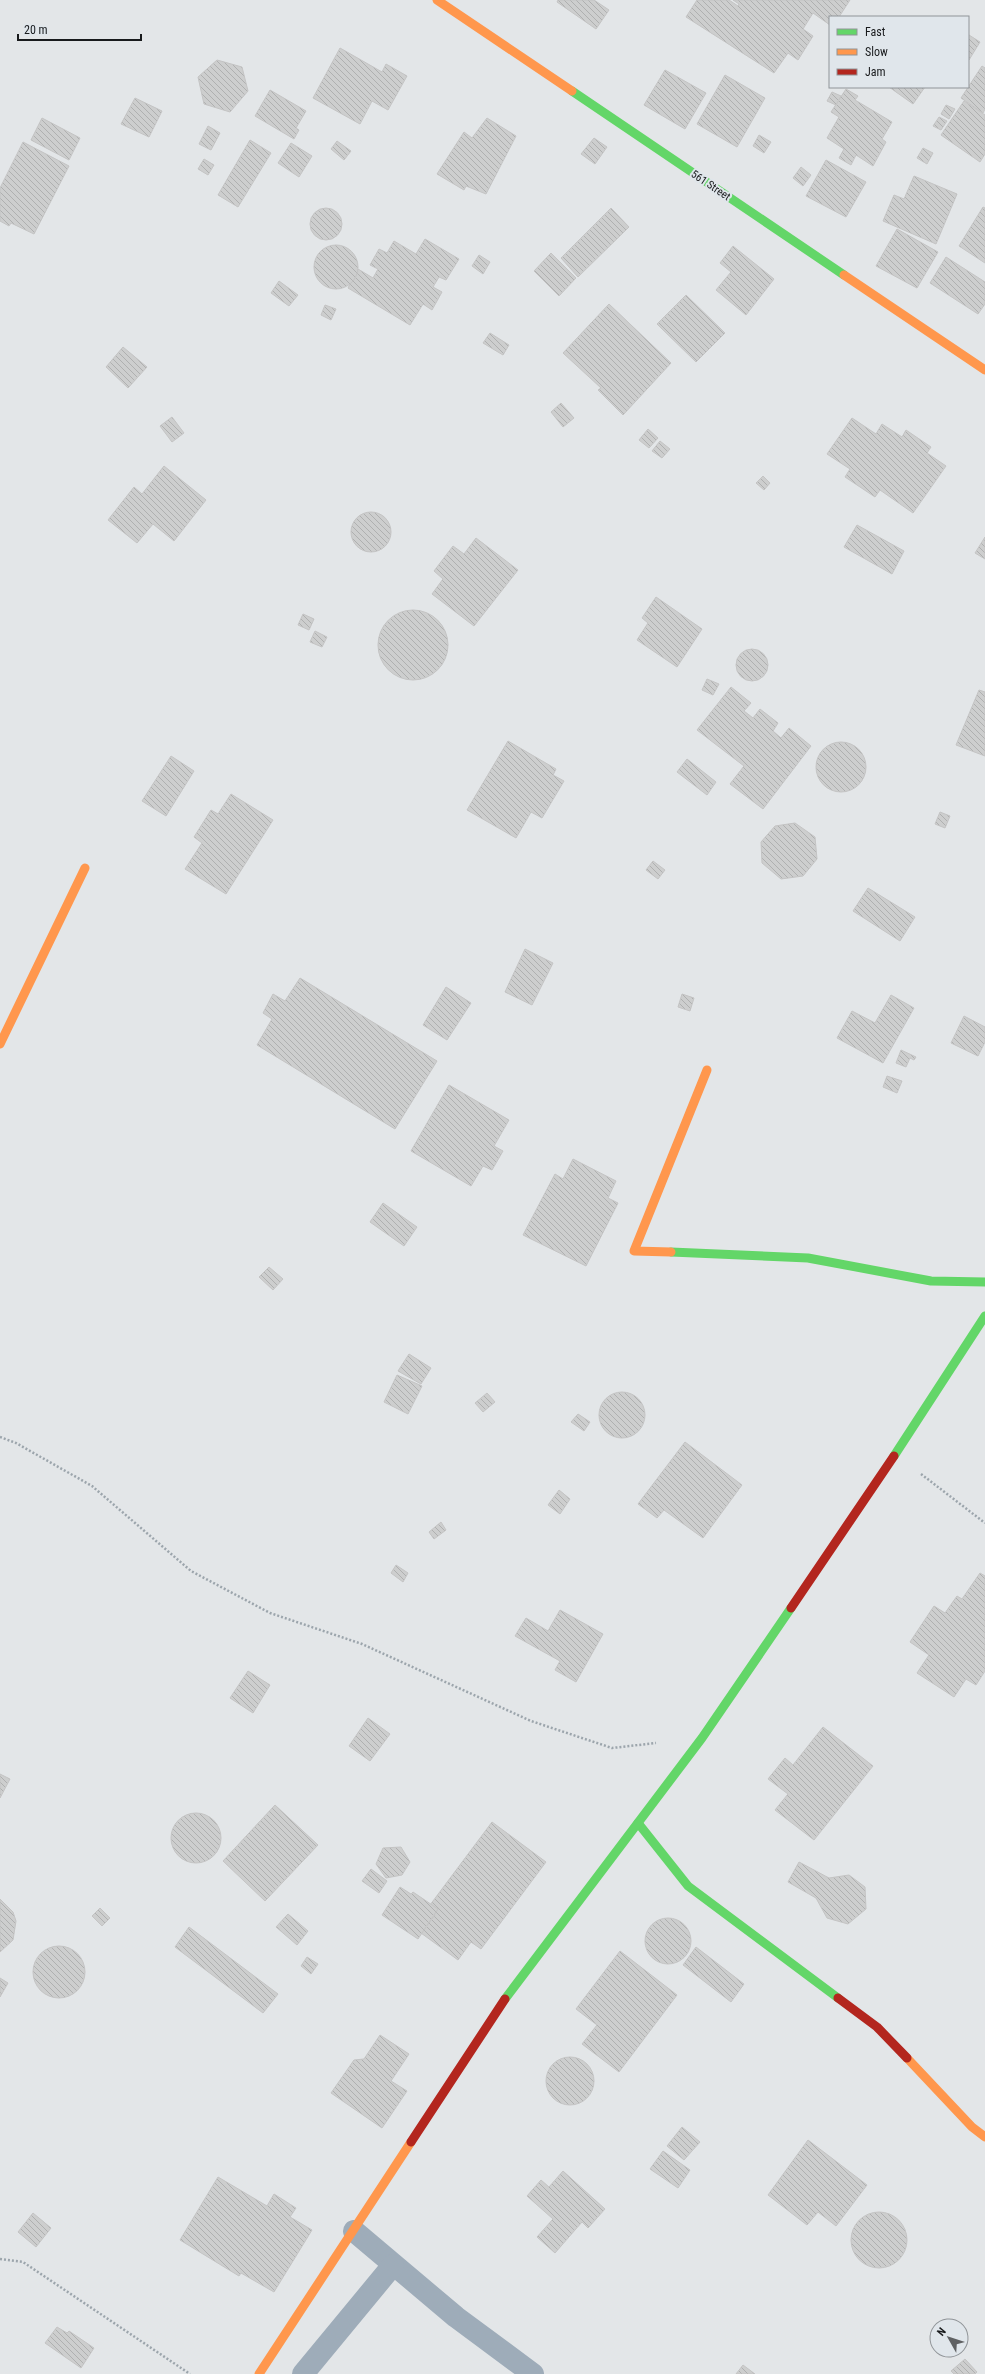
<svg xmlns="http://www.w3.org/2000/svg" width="985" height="2374" viewBox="0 0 985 2374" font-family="'Roboto Condensed',sans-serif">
  <defs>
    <pattern id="building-back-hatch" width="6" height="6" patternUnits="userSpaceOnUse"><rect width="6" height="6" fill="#cdcece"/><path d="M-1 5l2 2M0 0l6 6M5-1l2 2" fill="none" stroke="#afb0b0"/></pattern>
  </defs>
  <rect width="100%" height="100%" fill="#e3e6e8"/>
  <!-- building -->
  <g fill="url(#building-back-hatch)" stroke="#c4c4c4">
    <path d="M558 0H594L609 10 596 29 557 2Z"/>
    <path d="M697 0H729L738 6 739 4 733 0H850L839 17H830V25L813 13 803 29 813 36 798 60 788 53 774 73 686 17Z"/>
    <path d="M969 35 980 42 969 60 968 36Z"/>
    <path d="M340 48 382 72 386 64 407 76 388 110 372 101 360 124 313 98Z"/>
    <path d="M217 60 242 67 248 91 230 112 204 104 198 77Z"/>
    <path d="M982 66 985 68V109L983 113 961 98Z"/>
    <path d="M665 70 706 93 685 129 644 105Z"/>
    <path d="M725 75 765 98 737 147 697 124Z"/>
    <path d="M889 87H925L913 104Z"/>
    <path d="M846 89 858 96 855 100 892 122 882 139 886 142 873 166 856 155 851 165 839 158 844 149 827 138 839 117 831 112Z"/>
    <path d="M270 90 306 111 296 128 299 130 294 139 255 116Z"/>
    <path d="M832 92 841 96 836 105 827 101Z"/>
    <path d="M135 98 162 111 149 137 121 124Z"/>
    <path d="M964 101 985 115V154L980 162 941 135Z"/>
    <path d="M946 105 955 109 949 119 941 114Z"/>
    <path d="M939 117 947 121 941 130 933 126Z"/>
    <path d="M42 118 80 138 69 160 31 140Z"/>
    <path d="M487 118 516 136 486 194 466 186 464 190 437 174 464 132 472 138Z"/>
    <path d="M208 126 220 133 211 150 199 144Z"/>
    <path d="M759 135 771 142 764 153 753 146Z"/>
    <path d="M594 138 607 147 595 164 581 154Z"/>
    <path d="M250 140 271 153 238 207 218 195Z"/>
    <path d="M337 141 351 151 344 160 331 149Z"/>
    <path d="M23 142 69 166 34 234 11 223 9 226 0 221V188Z"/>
    <path d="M291 143 312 156 299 177 278 163Z"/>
    <path d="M923 148 933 153 927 164 917 158Z"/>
    <path d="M204 159 214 165 208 175 198 169Z"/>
    <path d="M826 160 866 182 846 217 806 196Z"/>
    <path d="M801 167 811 175 803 186 793 178Z"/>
    <path d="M914 176 957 194 936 244 883 221 894 195 904 199Z"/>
    <path d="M983 207 985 208V263L959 246Z"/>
    <circle cx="326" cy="224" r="16"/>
    <path d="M611 208 629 227 578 277 561 258Z"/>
    <path d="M897 229 938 252 917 288 876 266Z"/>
    <path d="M425 239 459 259 446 280 439 277 433 287 442 292 432 310 423 304 410 325 348 288 358 269 373 278 378 269 370 265 379 249 387 253 394 241 416 254Z"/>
    <circle cx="336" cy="267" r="22"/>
    <path d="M733 246 774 279 746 315 716 290 731 272 720 263Z"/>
    <path d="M551 253 576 278 559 296 534 271Z"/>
    <path d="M479 255 490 262 483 274 472 266Z"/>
    <path d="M946 257 985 282V304L978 314 930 283Z"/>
    <path d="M279 281 298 295 289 306 271 293Z"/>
    <path d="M686 295 725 333 696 362 657 324Z"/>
    <path d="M609 304 671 363 623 415 598 390 601 388 563 353Z"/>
    <path d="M325 305 336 309 331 320 321 315Z"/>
    <path d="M490 333 509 345 503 355 483 343Z"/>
    <path d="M123 347 147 367 128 388 106 367Z"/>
    <path d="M561 403 574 418 563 427 551 412Z"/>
    <path d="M172 417 184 433 172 442 160 426Z"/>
    <path d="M852 418 876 434 882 424 902 437 906 430 931 447 927 453 946 466 913 513 880 490 875 497 845 477 850 469 827 454Z"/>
    <path d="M648 429 658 438 649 448 639 440Z"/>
    <path d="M660 441 670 449 662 458 652 451Z"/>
    <path d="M164 466 206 500 174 541 153 524 137 543 108 520 134 487 142 494Z"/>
    <path d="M763 476 770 483 764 490 756 483Z"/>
    <circle cx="371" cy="532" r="20"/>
    <path d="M857 525 904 551 892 574 844 547Z"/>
    <path d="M985 537V559L975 553Z"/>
    <path d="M476 538 518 570 474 626 432 594 443 579 434 571 453 546 464 554Z"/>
    <path d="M656 597 702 629 677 667 637 640 648 623 642 618Z"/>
    <circle cx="413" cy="645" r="35"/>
    <path d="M303 614 314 619 309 630 298 625Z"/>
    <path d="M315 631 327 637 322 647 310 642Z"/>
    <circle cx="752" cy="665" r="16"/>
    <path d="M707 679 719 684 713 695 702 690Z"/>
    <path d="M731 687 751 703 744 711 753 718 760 709 778 723 773 731 781 738 789 728 811 746 763 809 730 784 744 766 697 730Z"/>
    <path d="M979 690 985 692V756L956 745Z"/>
    <path d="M508 741 556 769 553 775 564 781 542 818 531 812 516 838 467 810Z"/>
    <circle cx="841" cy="767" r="25"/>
    <path d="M171 756 194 771 166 816 142 801Z"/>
    <path d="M687 759 716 782 707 795 677 772Z"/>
    <path d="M231 794 273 820 226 894 185 869 202 843 194 837 211 810 218 814Z"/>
    <path d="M940 812 950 816 945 828 935 824Z"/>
    <path d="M795 823 815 837 817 859 803 876 781 879 762 863 761 842 775 826Z"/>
    <path d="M653 861 665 870 658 879 646 870Z"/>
    <path d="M868 888 915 917 900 941 853 911Z"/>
    <path d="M525 949 553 963 532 1005 505 992Z"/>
    <path d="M300 978 437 1061 395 1129 257 1045 272 1019 263 1013 273 994 285 1001Z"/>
    <path d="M446 987 471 1003 447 1040 423 1025Z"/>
    <path d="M682 994 694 998 690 1011 678 1007Z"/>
    <path d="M891 995 914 1008 883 1063 837 1038 852 1011 875 1023Z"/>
    <path d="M964 1016 985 1027V1042L978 1056 951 1043Z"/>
    <path d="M901 1050 916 1057 914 1060 910 1058 906 1067 896 1063Z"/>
    <path d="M887 1076 902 1081 897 1093 883 1087Z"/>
    <path d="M449 1085 509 1120 494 1146 503 1151 492 1170 483 1166 471 1186 411 1151Z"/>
    <path d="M573 1159 616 1181 608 1198 618 1203 586 1266 523 1235 555 1174 563 1179Z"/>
    <path d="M383 1203 417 1227 404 1246 370 1222Z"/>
    <path d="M269 1267 283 1279 273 1290 259 1277Z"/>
    <path d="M409 1354 431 1368 421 1384 398 1371Z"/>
    <path d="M397 1375 422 1386 408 1414 384 1402Z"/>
    <circle cx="622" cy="1415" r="23"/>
    <path d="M487 1393 495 1402 483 1412 475 1403Z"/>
    <path d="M578 1414 590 1422 584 1431 571 1422Z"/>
    <path d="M685 1442 742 1485 703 1538 664 1510 657 1518 638 1504Z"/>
    <path d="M559 1490 570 1499 560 1514 548 1505Z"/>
    <path d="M441 1522 446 1530 434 1539 429 1532Z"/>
    <path d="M396 1565 408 1573 403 1582 391 1573Z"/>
    <path d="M980 1573 985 1576V1671L976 1685 966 1679 954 1697 917 1673 929 1655 910 1642 934 1606 945 1613 957 1596 962 1599Z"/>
    <path d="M560 1610 603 1634 576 1682 555 1670 560 1661 515 1636 526 1618 548 1631Z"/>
    <path d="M248 1671 270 1685 253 1713 230 1698Z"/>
    <path d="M368 1718 390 1734 370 1761 349 1746Z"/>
    <path d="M823 1727 873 1766 814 1840 775 1810 788 1794 768 1779 785 1758 793 1765Z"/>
    <path d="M0 1774 10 1779 0 1798Z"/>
    <path d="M275 1805 318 1845 265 1901 223 1861Z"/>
    <circle cx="196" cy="1838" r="25"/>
    <path d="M492 1822 546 1862 481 1949 471 1942 458 1960 421 1933 435 1915 427 1909Z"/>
    <path d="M401 1847 410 1862 402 1875 386 1878 376 1864 383 1848Z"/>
    <path d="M799 1862 829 1878 849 1875 865 1887 866 1909 848 1924 827 1918 816 1898 788 1882Z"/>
    <path d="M371 1869 387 1881 379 1893 362 1881Z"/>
    <path d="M400 1887 411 1894 413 1892 438 1909 418 1939 382 1915Z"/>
    <path d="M0 1899 13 1912 16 1921 13 1940 0 1952Z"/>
    <path d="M100 1908 110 1918 102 1926 92 1916Z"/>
    <path d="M288 1914 308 1931 297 1945 276 1927Z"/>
    <circle cx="668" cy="1941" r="23"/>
    <path d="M189 1927 278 1994 263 2013 175 1947Z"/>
    <circle cx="59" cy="1972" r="26"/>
    <path d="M696 1947 744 1984 731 2002 683 1965Z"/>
    <path d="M620 1951 677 1995 619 2072 582 2044 597 2025 576 2009Z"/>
    <path d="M307 1957 318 1964 311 1974 301 1966Z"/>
    <path d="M0 1978 8 1983 0 1997Z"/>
    <path d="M380 2035 409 2054 391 2081 407 2091 382 2128 331 2093 354 2060 364 2059Z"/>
    <circle cx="570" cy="2081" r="24"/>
    <path d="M682 2127 700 2142 684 2160 667 2146Z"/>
    <path d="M808 2140 867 2185 836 2226 818 2212 807 2225 768 2195Z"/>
    <path d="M663 2151 690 2170 678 2188 650 2169Z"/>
    <path d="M563 2171 605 2209 588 2228 582 2222 555 2253 537 2237 553 2219 527 2196 541 2180 549 2187Z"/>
    <path d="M218 2177 267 2206 274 2194 296 2208 290 2217 312 2230 274 2292 241 2273 239 2276 180 2240Z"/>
    <circle cx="879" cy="2240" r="28"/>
    <path d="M33 2213 51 2228 36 2247 18 2232Z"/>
    <path d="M57 2327 67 2333 69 2331 94 2348 81 2368 45 2343Z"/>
    <path d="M965 2359 977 2372 975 2374H954L951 2371Z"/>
    <path d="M743 2365 755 2374H736Z"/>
  </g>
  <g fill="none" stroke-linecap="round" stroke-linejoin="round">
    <!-- path -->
    <g stroke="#9ca5ac" stroke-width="2.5" stroke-dasharray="2 2" stroke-linecap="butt">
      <path d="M0 1437 16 1443 92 1486 191 1571 270 1613 362 1644 531 1721 612 1748 656 1743"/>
      <path d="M921 1474 985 1523"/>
      <path d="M0 2259 23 2262 190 2374"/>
    </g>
    <!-- street -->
    <g stroke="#9eacb9" stroke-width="22">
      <path d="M354 2231 456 2317 533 2374"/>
      <path d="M303 2374 393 2265"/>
    </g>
    <!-- fast -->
    <g stroke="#63d668" stroke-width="9">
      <path d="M572 91 844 275"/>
      <path d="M671 1252 808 1258 931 1281 985 1282"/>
      <path d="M894 1456 985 1316"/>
      <path d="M638 1823 688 1886 838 1998"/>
      <path d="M505 1999 702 1738 791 1608"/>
    </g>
    <!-- slow -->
    <g stroke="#ff974d" stroke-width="9">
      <path d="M437 0 572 91"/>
      <path d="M844 275 985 370"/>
      <path d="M0 1044 85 868"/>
      <path d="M671 1252 634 1251 707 1070"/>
      <path d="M907 2058 972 2127 985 2137"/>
      <path d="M259 2374 411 2142"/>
    </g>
    <!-- jam -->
    <g stroke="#b3261e" stroke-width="9">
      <path d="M791 1608 894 1456"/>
      <path d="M838 1998 877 2027 907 2058"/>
      <path d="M411 2142 505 1999"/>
    </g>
  </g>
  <g text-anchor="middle" stroke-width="4" stroke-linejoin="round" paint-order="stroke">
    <!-- street labels -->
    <g font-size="11" fill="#181a1c" stroke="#e0e6eb">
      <text transform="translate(711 185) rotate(34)" y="4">561 Street</text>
    </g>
  </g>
  <!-- legend -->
  <rect x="829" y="16" width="140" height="72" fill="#e0e6eb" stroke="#909498"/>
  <rect x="837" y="29" width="20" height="6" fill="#63d668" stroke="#909498"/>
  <text x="865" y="36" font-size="12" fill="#181a1c">Fast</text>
  <rect x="837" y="49" width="20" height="6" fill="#ff974d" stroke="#909498"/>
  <text x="865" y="56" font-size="12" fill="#181a1c">Slow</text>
  <rect x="837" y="69" width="20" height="6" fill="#b3261e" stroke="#909498"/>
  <text x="865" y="76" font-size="12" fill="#181a1c">Jam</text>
  <!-- north arrow -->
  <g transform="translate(949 2338) rotate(309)"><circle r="19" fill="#e0e6eb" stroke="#909498"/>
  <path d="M0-3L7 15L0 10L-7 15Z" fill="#5f6163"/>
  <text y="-6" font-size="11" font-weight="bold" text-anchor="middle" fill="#181a1c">N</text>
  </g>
  <!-- scale -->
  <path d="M18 34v6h123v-6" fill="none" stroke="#181a1c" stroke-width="2"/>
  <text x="24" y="34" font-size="12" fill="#181a1c" stroke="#e0e6eb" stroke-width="3" paint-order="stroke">20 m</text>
</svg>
